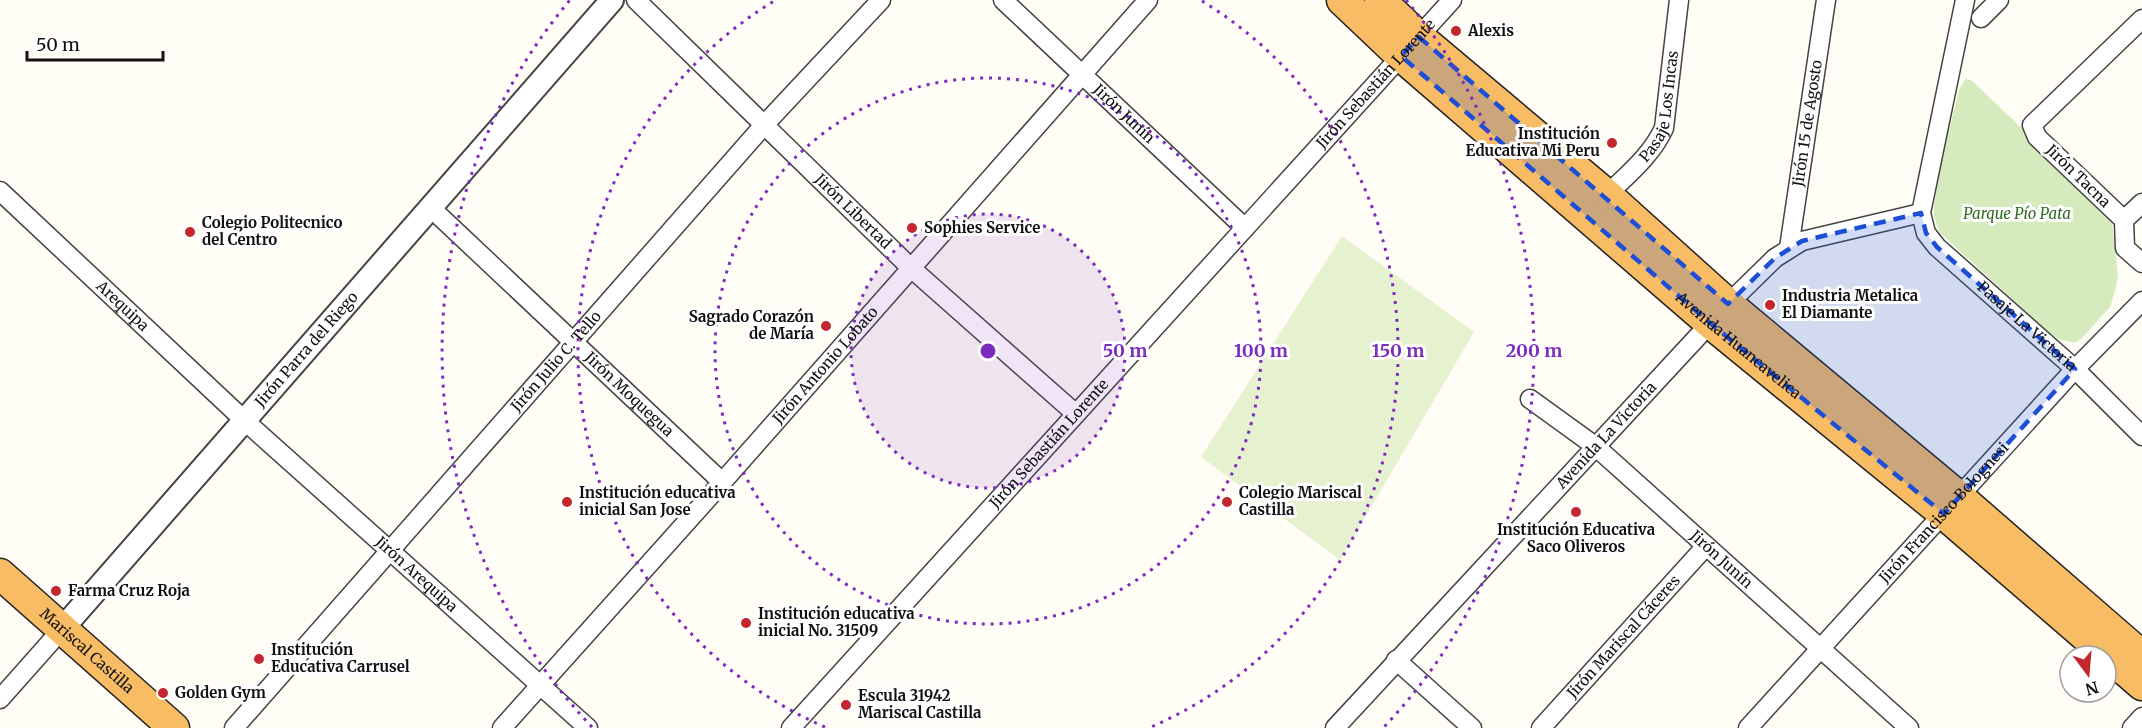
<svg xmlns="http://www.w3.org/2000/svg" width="2142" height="728" viewBox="0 0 2142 728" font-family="Merriweather,serif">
  <rect width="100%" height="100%" fill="#fffdf5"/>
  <!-- green -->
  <path fill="#d5ebbd" d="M1965 79 1971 80 2111 213 2118 275 2116 287 2110 307 2082 338 2075 343 2058 339 2047 331 1939 232 1934 216V205L1946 133 1949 131 1959 90Z"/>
  <!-- pitch -->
  <path fill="#e6f2cf" d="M1342 236 1474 332 1340 560 1201 457Z"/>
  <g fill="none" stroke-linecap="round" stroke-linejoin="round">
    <defs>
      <g id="minor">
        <path id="s1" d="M636 0 911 268 1076 414"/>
        <path id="s2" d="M1003 0 1245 228"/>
        <path id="s3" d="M1965 0 1921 213 1926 233 1937 247 2075 369 2142 436"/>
        <path d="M1981 18 1999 0"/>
        <path id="s4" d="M0 191 245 421 588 728"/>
        <path id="s5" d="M1607 195C1627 175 1652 155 1664 128L1679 0"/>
        <path d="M2142 203 2124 220 2125 248 2142 263"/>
        <path id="s6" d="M431 208 722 482"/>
        <path d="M2124 220 2037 137 2032 125 2142 19"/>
        <path id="s7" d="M1789 248 1826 0"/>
        <path id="s8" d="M1530 399 1595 446 1909 728"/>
        <path d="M1396 660 1472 728"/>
        <path d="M0 699 63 628"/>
        <path id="s9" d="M234 728 764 125 881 0"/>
        <path id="s10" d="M502 728 710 496 1148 0"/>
        <path id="s11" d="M791 728 1452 0"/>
        <path id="s12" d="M1335 728 1728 304 1775 258 1802 241 1921 213"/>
        <path id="s13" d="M1541 728 1706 546"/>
        <path id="s14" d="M1748 728 2075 369 2142 301"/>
        <path d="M2132 728 2142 717"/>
      </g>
      <g id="tertiary">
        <path id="s15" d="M63 628 612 0"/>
      </g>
      <g id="trunk">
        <path id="s16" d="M1342 0 1401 56 1710 323 1944 514 2142 685"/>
        <path d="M1380 0 1419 37 1607 195 1728 304 1958 496 2142 656"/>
        <path id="s17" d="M0 574 174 728"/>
      </g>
    </defs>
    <!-- minor casing -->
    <use href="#minor" stroke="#444" stroke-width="21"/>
    <!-- tertiary casing -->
    <use href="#tertiary" stroke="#444" stroke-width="26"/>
    <!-- trunk casing -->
    <use href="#trunk" stroke="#222" stroke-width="33"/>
    <!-- minor -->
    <use href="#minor" stroke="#fff" stroke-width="18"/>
    <!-- tertiary -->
    <use href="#tertiary" stroke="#fff" stroke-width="22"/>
    <!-- trunk -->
    <use href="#trunk" stroke="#f7bc64" stroke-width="30"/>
  </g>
  <!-- marked area -->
  <path fill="#1d4ed8" fill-opacity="0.2" stroke="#1d4ed8" stroke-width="4.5" stroke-dasharray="12 8" stroke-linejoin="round" d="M1419 37 1728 304 1775 258 1802 241 1921 213 1926 233 1937 247 2075 369 1944 514 1710 323 1401 56Z"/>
  <!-- distance rings -->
  <circle cx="988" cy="351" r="137" fill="#7b2cbf" fill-opacity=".12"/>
  <g fill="none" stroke="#7b2cbf" stroke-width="3" stroke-dasharray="3 6">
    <circle cx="988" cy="351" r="137"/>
    <circle cx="988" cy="351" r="273"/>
    <path d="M825 727A410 410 0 0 1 774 1M1202 1A410 410 0 0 1 1151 727"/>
    <path d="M592 727A546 546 0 0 1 570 0M1406 0A546 546 0 0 1 1384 727"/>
  </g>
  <!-- markers -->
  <g fill="#c4262e" stroke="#fff" stroke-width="2">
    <circle cx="1456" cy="31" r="6"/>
    <circle cx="1612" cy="143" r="6"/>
    <circle cx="912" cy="228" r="6"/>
    <circle cx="190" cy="232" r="6"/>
    <circle cx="1770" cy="305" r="6"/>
    <circle cx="826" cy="326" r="6"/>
    <circle cx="567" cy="502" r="6"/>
    <circle cx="1227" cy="502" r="6"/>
    <circle cx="1576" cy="512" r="6"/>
    <circle cx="56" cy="591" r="6"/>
    <circle cx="746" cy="623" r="6"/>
    <circle cx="259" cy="659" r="6"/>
    <circle cx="163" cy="693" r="6"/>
    <circle cx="846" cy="705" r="6"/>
  </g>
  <g text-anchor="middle" stroke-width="6" stroke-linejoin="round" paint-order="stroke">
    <!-- poi labels -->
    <g font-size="15" font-weight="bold" fill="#111" stroke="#fff" text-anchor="start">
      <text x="1468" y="36">Alexis</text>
      <text x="1600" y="139" text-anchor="end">Institución<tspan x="1600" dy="17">Educativa Mi Peru</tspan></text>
      <text x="202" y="228">Colegio Politecnico<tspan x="202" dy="17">del Centro</tspan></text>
      <text x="924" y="233">Sophies Service</text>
      <text x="1782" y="301">Industria Metalica<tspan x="1782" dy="17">El Diamante</tspan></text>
      <text x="814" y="322" text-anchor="end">Sagrado Corazón<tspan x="814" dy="17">de María</tspan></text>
      <text x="579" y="498">Institución educativa<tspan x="579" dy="17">inicial San Jose</tspan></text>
      <text x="1239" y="498">Colegio Mariscal<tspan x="1239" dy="17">Castilla</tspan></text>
      <text x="1576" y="535" text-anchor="middle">Institución Educativa<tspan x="1576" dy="17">Saco Oliveros</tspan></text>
      <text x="68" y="596">Farma Cruz Roja</text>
      <text x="758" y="619">Institución educativa<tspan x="758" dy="17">inicial No. 31509</tspan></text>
      <text x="271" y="655">Institución<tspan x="271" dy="17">Educativa Carrusel</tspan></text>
      <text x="175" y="698">Golden Gym</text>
      <text x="858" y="701">Escula 31942<tspan x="858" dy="17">Mariscal Castilla</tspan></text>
    </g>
    <!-- street labels -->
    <g font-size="15" fill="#111" stroke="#fff">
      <text dy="5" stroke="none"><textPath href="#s11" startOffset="870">Jirón Sebastián Lorente</textPath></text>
      <text dy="5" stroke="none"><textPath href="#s5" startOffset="108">Pasaje Los Incas</textPath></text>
      <text dy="5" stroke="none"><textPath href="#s2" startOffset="166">Jirón Junín</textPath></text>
      <text dy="5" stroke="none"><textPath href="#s7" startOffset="126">Jirón 15 de Agosto</textPath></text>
      <text transform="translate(2078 176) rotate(44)" y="5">Jirón Tacna</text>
      <text dy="5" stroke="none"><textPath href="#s1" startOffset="303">Jirón Libertad</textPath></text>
      <text dy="5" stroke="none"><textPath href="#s4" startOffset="168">Arequipa</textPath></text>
      <text dy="5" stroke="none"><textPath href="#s3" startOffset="376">Pasaje La Victoria</textPath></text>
      <text dy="5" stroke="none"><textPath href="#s16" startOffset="526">Avenida Huancavelica</textPath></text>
      <text dy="5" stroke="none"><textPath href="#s15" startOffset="370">Jirón Parra del Riego</textPath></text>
      <text dy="5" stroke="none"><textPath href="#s9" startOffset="488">Jirón Julio C. Tello</textPath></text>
      <text dy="5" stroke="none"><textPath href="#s10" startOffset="486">Jirón Antonio Lobato</textPath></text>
      <text dy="5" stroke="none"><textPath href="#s6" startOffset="272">Jirón Moquegua</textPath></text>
      <text dy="5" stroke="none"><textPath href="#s12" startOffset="399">Avenida La Victoria</textPath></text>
      <text dy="5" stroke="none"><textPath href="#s11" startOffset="384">Jirón Sebastián Lorente</textPath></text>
      <text dy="5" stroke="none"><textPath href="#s14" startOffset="291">Jirón Francisco Bolognesi</textPath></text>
      <text dy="5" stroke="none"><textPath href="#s8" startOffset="250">Jirón Junín</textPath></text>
      <text dy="5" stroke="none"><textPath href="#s4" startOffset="566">Jirón Arequipa</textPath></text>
      <text dy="5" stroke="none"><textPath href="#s13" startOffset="123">Jirón Mariscal Cáceres</textPath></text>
      <text dy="5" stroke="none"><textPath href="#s17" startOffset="116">Mariscal Castilla</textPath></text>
    </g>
    <!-- park labels -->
    <g font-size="15" font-style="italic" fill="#2f6b1f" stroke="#fff">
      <text x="2017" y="219">Parque Pío Pata</text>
    </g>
  </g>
  <circle cx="988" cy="351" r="9" fill="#7b2cbf" stroke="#fff" stroke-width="3"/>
  <g font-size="18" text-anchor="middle" font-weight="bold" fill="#7b2cbf" stroke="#fff" stroke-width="6" stroke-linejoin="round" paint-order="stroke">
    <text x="1125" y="357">50 m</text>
    <text x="1261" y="357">100 m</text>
    <text x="1398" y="357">150 m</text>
    <text x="1534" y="357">200 m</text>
  </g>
  <!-- north arrow -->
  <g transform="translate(2088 674) rotate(164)"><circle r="28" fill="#ffffff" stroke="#a0a0a0" stroke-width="1.5"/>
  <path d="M0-4.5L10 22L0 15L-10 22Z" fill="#c4262e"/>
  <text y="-9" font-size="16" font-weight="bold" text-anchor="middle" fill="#111111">N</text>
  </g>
  <!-- scale -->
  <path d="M27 51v9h136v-9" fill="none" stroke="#111111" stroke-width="3"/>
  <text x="36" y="51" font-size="18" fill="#111111" stroke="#ffffff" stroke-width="4.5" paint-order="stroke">50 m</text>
</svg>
